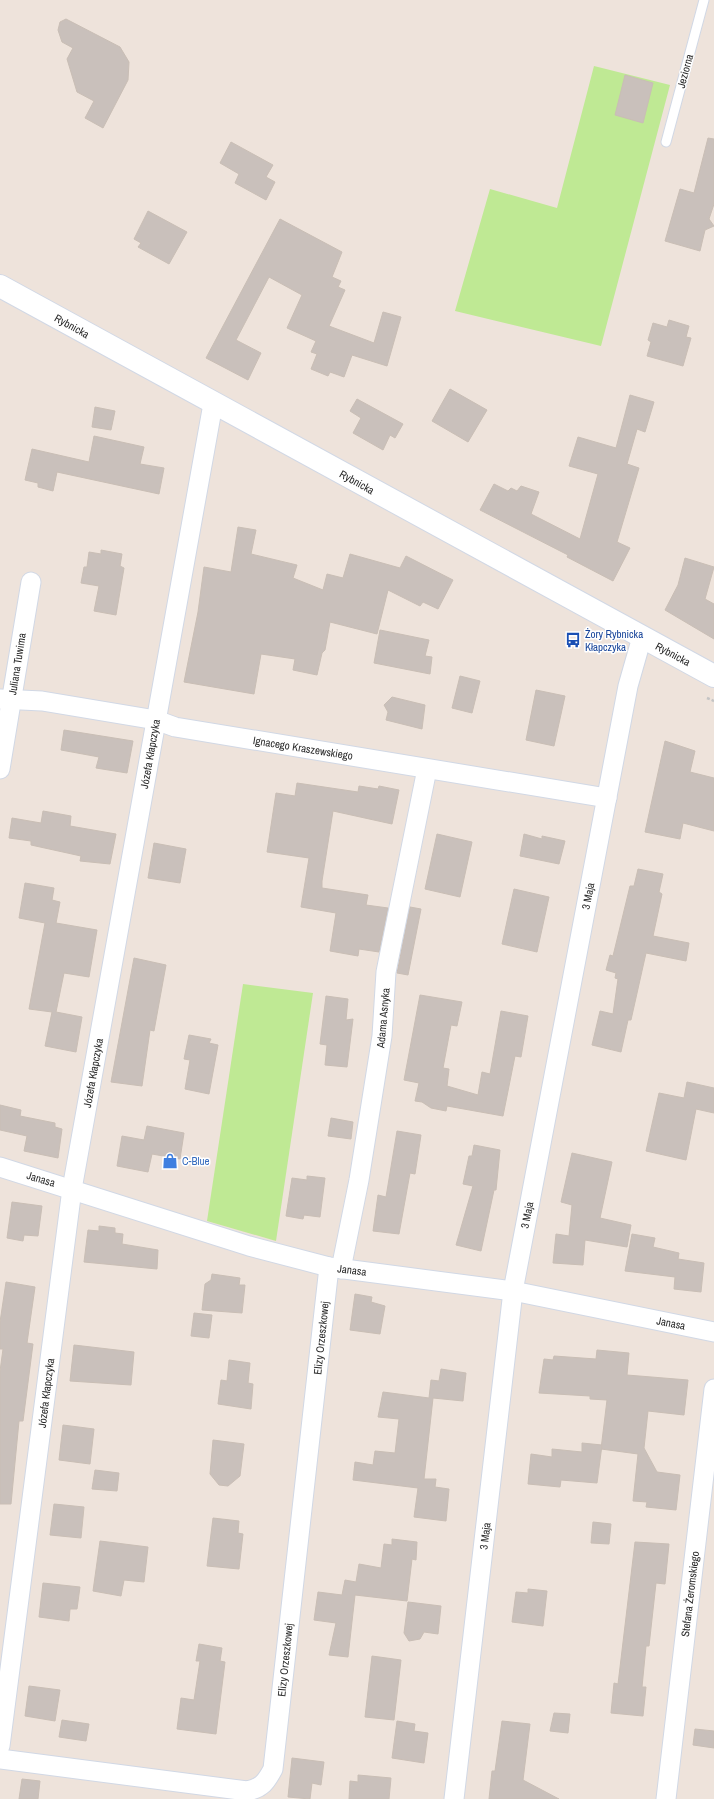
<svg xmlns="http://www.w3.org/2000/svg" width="714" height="1799" viewBox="0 0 714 1799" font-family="'Archivo Narrow',sans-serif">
  <rect width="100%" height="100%" fill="#eee3db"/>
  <!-- green -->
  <g fill="#bfe994">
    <path d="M594 66 670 85 601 346 455 311 490 189 557 208Z"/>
    <path d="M243 984 313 993 276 1241 207 1221Z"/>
  </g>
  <!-- building -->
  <g fill="#c9c0bb" stroke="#c9beb5">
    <path d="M66 19 120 47 129 62 128 80 103 128 85 118 94 101 77 92 67 59 73 48 62 42 58 30 60 22Z"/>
    <path d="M625 75 653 83 643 123 615 115Z"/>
    <path d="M708 138 714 139V204L709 219 714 226 705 230 700 251 665 241 680 189 694 193Z"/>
    <path d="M231 142 273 165 266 177 275 182 266 200 235 183 239 174 220 163Z"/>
    <path d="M148 211 187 232 169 264 138 247 141 243 134 239Z"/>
    <path d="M280 219 342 252 332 277 341 281 338 287 345 290 329 326 374 343 383 312 401 317 387 366 352 355 344 377 330 372 328 376 311 369 317 354 311 352 316 341 287 328 302 295 269 277 236 340 261 353 248 380 206 358Z"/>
    <path d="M669 320 689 326 686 337 691 338 683 366 647 356 651 342 648 340 653 323 667 327Z"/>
    <path d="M450 389 487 410 468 442 432 421Z"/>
    <path d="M630 395 654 402 645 432 637 429 627 464 639 468 617 542 630 548 613 581 567 557 568 555 480 510 494 484 508 491 511 488 517 491 521 486 539 492 531 514 580 539 598 474 569 466 578 437 616 448Z"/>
    <path d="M357 399 403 424 395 438 390 435 383 450 353 433 361 418 350 411Z"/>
    <path d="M95 407 115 411 111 430 92 427Z"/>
    <path d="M94 436 144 447 140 464 164 468 159 494 57 472 53 491 38 487V483L25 480 32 449 89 462Z"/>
    <path d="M238 527 256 530 251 554 297 565 293 578 323 590 327 574 343 578 350 554 400 568 406 556 453 580 438 609 423 602 420 606 388 590 377 634 330 622 325 650 322 653 317 675 293 670 295 659 261 654 254 694 184 682 198 612 204 567 231 572Z"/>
    <path d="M101 550 122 554 120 566 124 568 116 615 94 611 99 586 81 583 84 567H87L89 552 101 554Z"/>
    <path d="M685 558 714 567 705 599 714 604V639L665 610 678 585Z"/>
    <path d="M380 630 429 640 425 656 432 657 430 674 374 663Z"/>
    <path d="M460 676 480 681 472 713 452 708Z"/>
    <path d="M536 690 565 696 554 746 526 740Z"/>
    <path d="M392 697 425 705 422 729 386 720 388 712 384 705Z"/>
    <path d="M64 730 133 741 127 773 96 768 99 757 61 750Z"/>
    <path d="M665 741 695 751 690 772 714 778V831L683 823 680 839 645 832Z"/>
    <path d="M297 783 358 792 359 786 378 789 379 786 399 790 392 824 333 811 322 881V888L368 895 366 905 388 908 379 952 359 949 358 956 330 951 336 913 301 907 309 858 267 852 276 793 295 796Z"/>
    <path d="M43 811 71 816 70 826 116 834 110 864 80 861 81 856 31 845V841L9 838 12 818 41 823Z"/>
    <path d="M437 834 472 842 460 897 425 889Z"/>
    <path d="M524 834 542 839V836L565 841 559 864 520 856Z"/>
    <path d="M154 843 186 849 180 883 148 878Z"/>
    <path d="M638 869 663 874 659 892 662 894 653 936 689 943 686 961 646 953 631 1020H628L621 1052 592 1045 600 1011 613 1014 618 979 615 978 616 973 606 970 610 955 613 956 630 886H634Z"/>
    <path d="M25 883 54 888 52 900 60 902 56 923 97 930 89 977 64 973 56 1012 82 1017 76 1052 45 1046 52 1012 29 1009 45 923 19 918Z"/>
    <path d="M514 889 549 897 537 952 502 944Z"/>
    <path d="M410 907 421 909 408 975 397 973Z"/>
    <path d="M134 958 166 965 154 1031 150 1030 142 1086 111 1082Z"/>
    <path d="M420 995 462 1002 457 1026 451 1025 443 1068 449 1069 447 1086 478 1095 482 1072 490 1074 501 1011 528 1016 521 1057 515 1056 503 1116 447 1106 446 1111 431 1108 422 1102 415 1101 419 1083 404 1080Z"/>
    <path d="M326 996 348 999 346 1020 353 1019 347 1067 325 1065 327 1045 320 1044Z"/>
    <path d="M189 1035 211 1039 209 1043 218 1045 209 1094 185 1089 190 1060 184 1059Z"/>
    <path d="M687 1082 714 1088V1113L696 1109 686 1160 646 1151 659 1093 684 1098Z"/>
    <path d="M0 1105 21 1110 20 1116 55 1123V1127L62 1129 58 1158 24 1151 27 1136 0 1130Z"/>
    <path d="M331 1118 353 1122 351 1139 328 1136Z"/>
    <path d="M147 1126 184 1133 180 1159 152 1154 148 1172 117 1166 122 1136 144 1140Z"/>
    <path d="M397 1131 421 1135 415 1174 410 1173 399 1234 373 1231 378 1195 386 1197Z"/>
    <path d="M474 1145 500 1150 496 1190H494L481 1251 456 1245 473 1186 463 1184 469 1156H472Z"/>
    <path d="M572 1153 612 1162 600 1218 631 1225 627 1247 585 1240 583 1265 553 1263 556 1234 569 1236 572 1205 561 1202Z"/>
    <path d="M307 1176 325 1178 320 1217 304 1215 303 1219 286 1216 292 1178 307 1180Z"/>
    <path d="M12 1202 42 1206 38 1236 24 1235 23 1241 7 1238Z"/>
    <path d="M99 1226 115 1228V1233L123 1234 122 1244 158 1250 157 1269 84 1262 88 1230 99 1231Z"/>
    <path d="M632 1234 655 1238 653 1247 679 1253 678 1259 704 1263 701 1292 674 1289 675 1277 625 1271Z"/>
    <path d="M212 1274 240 1278 239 1285H245L242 1313 202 1310 205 1284 211 1280Z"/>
    <path d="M6 1282 35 1287 27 1343 33 1344 23 1421H19L11 1504H0V1371L3 1349H0V1322Z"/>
    <path d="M355 1294 372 1297 371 1302 385 1306 380 1334 350 1330Z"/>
    <path d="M194 1313 212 1315 209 1338 191 1336Z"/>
    <path d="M74 1345 134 1352 131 1385 70 1381Z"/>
    <path d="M597 1350 629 1353 627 1375 688 1380 684 1415 648 1411 644 1448 657 1472 680 1475 676 1510 646 1507 647 1502 633 1501 638 1454 601 1449 607 1400 590 1399V1396L539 1393 544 1359 553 1360 554 1356 596 1359Z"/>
    <path d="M229 1360 250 1363 248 1383 253 1384 251 1409 218 1404 221 1380 227 1381Z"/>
    <path d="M441 1369 466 1373 463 1401 433 1398 424 1479H436L435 1487 449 1489 446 1521 414 1517 418 1488 353 1480 355 1462 373 1465 375 1451 395 1453 399 1419 378 1417 383 1392 429 1398 431 1380 439 1381Z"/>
    <path d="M63 1425 94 1429 90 1464 59 1460Z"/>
    <path d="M213 1440 244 1444 240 1476 228 1486 219 1485 210 1474Z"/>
    <path d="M582 1443 602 1445 597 1483 561 1480 560 1487 528 1484 531 1454 552 1457V1449L582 1452Z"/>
    <path d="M95 1470 119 1473 117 1491 92 1489Z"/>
    <path d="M54 1504 84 1507 81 1538 50 1535Z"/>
    <path d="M213 1518 239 1521 238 1533 243 1534 239 1569 207 1566Z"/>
    <path d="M593 1522 611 1524 609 1544 591 1543Z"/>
    <path d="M392 1539 417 1542 416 1560 412 1559 407 1601 355 1595 348 1657 329 1655 336 1623 314 1620 318 1592 342 1595 345 1580 356 1582 359 1564 381 1568 384 1544 392 1545Z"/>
    <path d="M100 1541 148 1547 144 1582 124 1580 121 1596 93 1591Z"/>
    <path d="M635 1542 669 1544 665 1584 656 1583 649 1646H646L642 1687H646L643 1716 611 1713 614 1683 618 1684Z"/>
    <path d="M43 1583 80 1587 77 1609H70L69 1621 39 1617Z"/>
    <path d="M528 1589 547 1591 543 1626 512 1622 516 1592 528 1593Z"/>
    <path d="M408 1602 441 1606 438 1634 424 1632 420 1639 409 1641 404 1633Z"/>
    <path d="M199 1644 222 1648 220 1661 225 1662 216 1734 177 1729 181 1698 194 1700 200 1661H196Z"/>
    <path d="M372 1656 401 1660 394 1720 365 1717Z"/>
    <path d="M29 1686 60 1690 55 1721 25 1716Z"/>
    <path d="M554 1713 570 1714 568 1733 550 1731Z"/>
    <path d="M62 1720 89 1724 86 1741 59 1737Z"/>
    <path d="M397 1721 415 1724 414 1731 428 1733 424 1763 392 1758Z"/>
    <path d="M502 1721 530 1724 523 1780 559 1799H489L492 1771H495Z"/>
    <path d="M695 1729 714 1731V1748L693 1745Z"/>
    <path d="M292 1758 324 1762 321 1785 312 1783 310 1799 288 1797Z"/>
    <path d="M358 1775 391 1778 389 1799H349L350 1781 358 1782Z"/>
    <path d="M22 1779 40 1781 38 1799H19Z"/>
  </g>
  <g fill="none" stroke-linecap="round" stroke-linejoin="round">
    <defs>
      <path id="service" d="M666 142 704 0"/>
      <g id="minor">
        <path d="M0 699 42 701 156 720 175 727 607 798"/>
        <path d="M0 769 31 582"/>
        <path d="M0 1167 249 1246 329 1267 513 1291 714 1332"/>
        <path d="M341 1269 359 1180 382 1036 386 972 427 769"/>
        <path d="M0 1746 72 1189 213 404"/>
        <path d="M0 1759 247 1791C262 1788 266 1782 273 1769L329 1267"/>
        <path d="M454 1799 513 1291 628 686 642 637"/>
        <path d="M666 1799 714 1389"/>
      </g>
      <path id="tertiary" d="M0 286 714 676"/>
    </defs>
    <!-- service casing -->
    <use href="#service" stroke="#d1d8e5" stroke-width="11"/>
    <!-- minor casing -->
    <use href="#minor" stroke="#d1d8e5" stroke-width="21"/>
    <!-- tertiary casing -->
    <use href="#tertiary" stroke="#d1d8e5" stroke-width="24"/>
    <!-- path -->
    <path stroke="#c4c4c4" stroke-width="2.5" stroke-dasharray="3 2" stroke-linecap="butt" d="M707 698 714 701"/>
    <!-- service -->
    <use href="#service" stroke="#fff" stroke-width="9"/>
    <!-- minor -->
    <use href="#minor" stroke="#fff" stroke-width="19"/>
    <!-- tertiary -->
    <use href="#tertiary" stroke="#fff" stroke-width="22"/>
  </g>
  <!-- icons -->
  <defs>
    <symbol id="bus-bare" viewBox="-9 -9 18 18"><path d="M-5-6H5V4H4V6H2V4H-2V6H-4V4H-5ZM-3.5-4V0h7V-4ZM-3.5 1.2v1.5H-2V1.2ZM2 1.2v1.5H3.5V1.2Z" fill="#1a4fb4" stroke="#fff" stroke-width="2.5" paint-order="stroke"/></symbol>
    <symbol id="shop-bare" viewBox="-9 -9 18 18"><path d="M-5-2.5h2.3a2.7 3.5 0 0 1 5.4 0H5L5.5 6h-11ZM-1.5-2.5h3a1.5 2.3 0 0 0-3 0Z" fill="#3f7fe0" stroke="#fff" stroke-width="2.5" paint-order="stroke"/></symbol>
  </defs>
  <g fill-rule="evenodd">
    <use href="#bus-bare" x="562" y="629" width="22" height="22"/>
    <use href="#shop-bare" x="159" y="1150" width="22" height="22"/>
  </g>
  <g text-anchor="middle" stroke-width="3" stroke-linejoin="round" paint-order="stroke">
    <!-- street labels -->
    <g font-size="11" fill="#2b2b2b" stroke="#fff">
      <text transform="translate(685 71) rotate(-75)" y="4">Jeziorna</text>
      <text transform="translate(72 326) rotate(29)" y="4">Rybnicka</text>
      <text transform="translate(357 482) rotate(29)" y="4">Rybnicka</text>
      <text transform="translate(673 654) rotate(28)" y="4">Rybnicka</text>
      <text transform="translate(17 664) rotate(-81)" y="4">Juliana Tuwima</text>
      <text transform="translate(303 748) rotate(9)" y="4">Ignacego Kraszewskiego</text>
      <text transform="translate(150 754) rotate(-80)" y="4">Józefa Kłapczyka</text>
      <text transform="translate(588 896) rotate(-79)" y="4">3 Maja</text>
      <text transform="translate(383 1018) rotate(-85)" y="4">Adama Asnyka</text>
      <text transform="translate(93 1073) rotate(-80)" y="4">Józefa Kłapczyka</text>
      <text transform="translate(41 1179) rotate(17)" y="4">Janasa</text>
      <text transform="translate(527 1215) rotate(-79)" y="4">3 Maja</text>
      <text transform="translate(352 1270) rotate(7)" y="4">Janasa</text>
      <text transform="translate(671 1323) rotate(11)" y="4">Janasa</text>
      <text transform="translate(321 1338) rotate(-84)" y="4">Elizy Orzeszkowej</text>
      <text transform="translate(46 1393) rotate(-83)" y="4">Józefa Kłapczyka</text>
      <text transform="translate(485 1536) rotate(-83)" y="4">3 Maja</text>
      <text transform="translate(690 1594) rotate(-83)" y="4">Stefana Żeromskiego</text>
      <text transform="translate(285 1660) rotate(-84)" y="4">Elizy Orzeszkowej</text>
    </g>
    <!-- transit labels -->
    <g font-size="11" fill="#164399" stroke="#fff" text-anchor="start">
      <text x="585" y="638">Żory Rybnicka<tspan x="585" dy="13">Kłapczyka</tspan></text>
    </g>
    <!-- shop labels -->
    <g font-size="11" fill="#366cbe" stroke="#fff" text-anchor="start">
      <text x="182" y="1165">C-Blue</text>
    </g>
  </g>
</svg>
